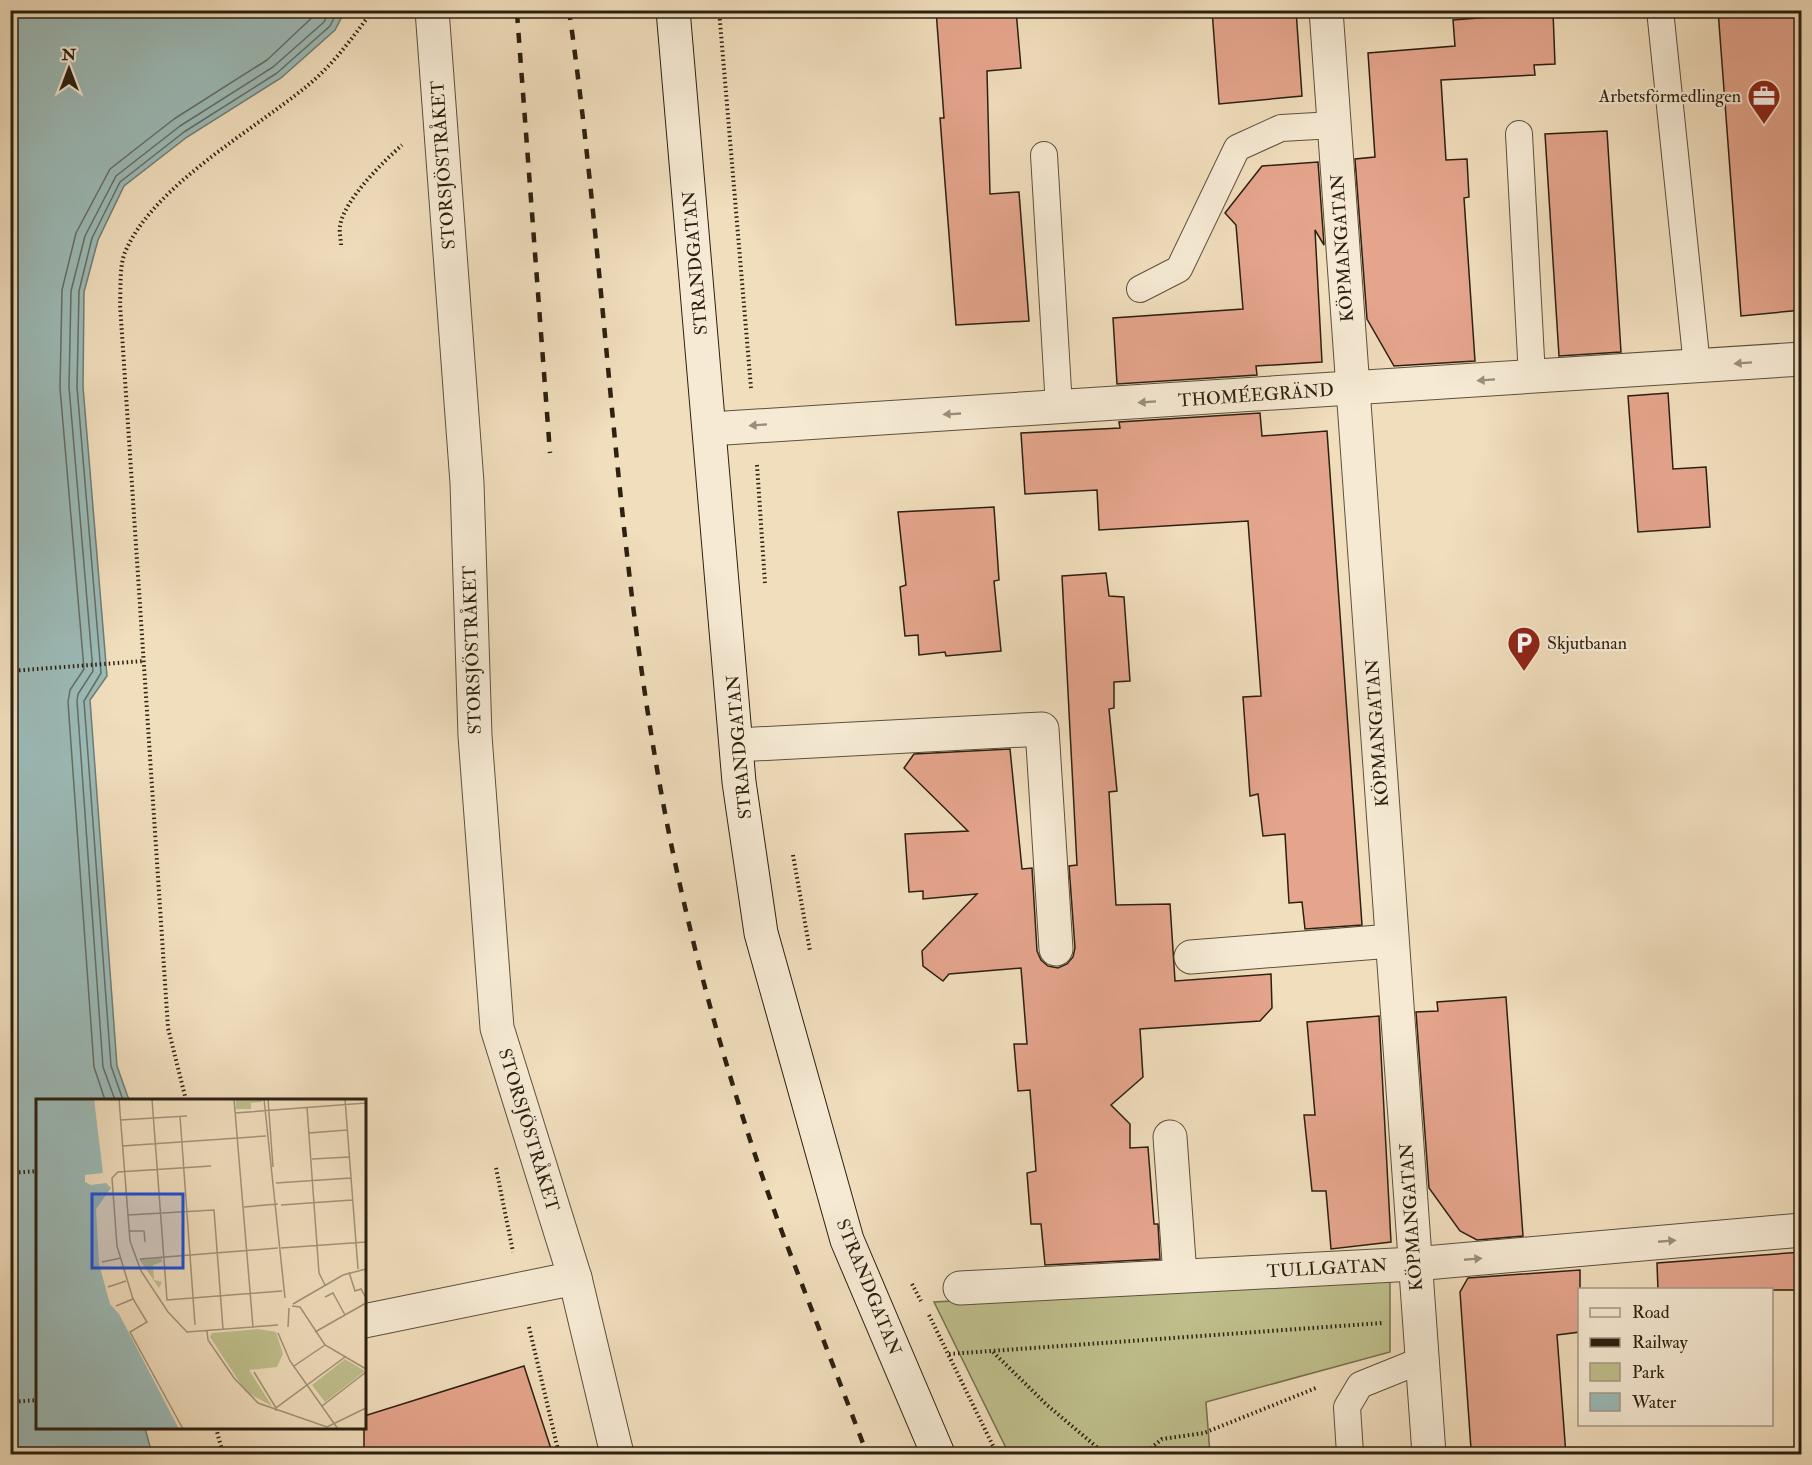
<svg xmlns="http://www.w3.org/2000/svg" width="1812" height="1465" viewBox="0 0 1812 1465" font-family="'IM FELL Double Pica',serif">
  <rect width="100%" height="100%" fill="#f1debd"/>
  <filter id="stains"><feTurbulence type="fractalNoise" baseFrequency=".00333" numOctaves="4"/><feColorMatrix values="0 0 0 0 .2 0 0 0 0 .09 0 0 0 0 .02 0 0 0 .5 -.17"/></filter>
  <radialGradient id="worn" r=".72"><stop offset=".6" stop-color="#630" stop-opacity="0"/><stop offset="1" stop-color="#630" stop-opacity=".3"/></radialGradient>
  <!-- green -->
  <path fill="#bfc08d" stroke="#76704f" stroke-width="1.5" d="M1390 1277V1352L1206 1402 1210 1454H1009L934 1302Z"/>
  <!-- water -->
  <path fill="#9cbbb8" stroke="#6f7d75" stroke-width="1.5" d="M10 11H345L335 30 281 78 187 137 124 186 98 240 84 292 83 387 107 676 90 700 117 1066 129 1100H38V1428H145L152 1454H11Z"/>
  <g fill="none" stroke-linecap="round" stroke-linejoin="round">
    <!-- shore -->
    <g stroke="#646e64" stroke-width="1.5">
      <path d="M105 1100 94 1067 68 702 70 690 84 669 60 388 62 290 76 233 110 169 174 119 267 60 320 10"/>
      <path d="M115 1100 103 1067 77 701 78 694 93 671 69 387 71 291 85 236 116 176 180 126 273 67 324 22 330 10"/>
      <path d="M123 1100 111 1066 84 701 101 673 77 387 79 291 92 238 120 182 184 132 277 73 330 26 338 10"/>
    </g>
  </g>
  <!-- building -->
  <g fill="#e5a58d" stroke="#2c2011" stroke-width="1.5">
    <path d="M936 10H1016L1021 68 987 71 990 194 1019 192 1029 321 956 325 940 118H944Z"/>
    <path d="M1212 10H1296L1302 96 1219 104Z"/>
    <path d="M1718 10H1802V310L1741 316Z"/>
    <path d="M1553 12 1555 64 1534 65 1535 75 1441 80 1446 160 1467 159 1469 197 1464 198 1475 361 1394 366 1367 319 1355 159 1375 157 1368 53 1455 46 1453 20Z"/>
    <path d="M1607 131 1621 352 1559 356 1545 134Z"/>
    <path d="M1318 162 1324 245 1315 230 1322 362 1256 366 1257 375 1117 384 1113 318 1243 309 1236 225 1225 213 1262 166Z"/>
    <path d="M1668 393 1673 469 1706 467 1710 527 1638 532 1628 396Z"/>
    <path d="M1260 413 1262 436 1327 431 1362 925 1305 929 1302 902 1289 903 1285 834 1263 836 1258 794 1250 796 1243 697 1261 696 1248 521 1099 530 1097 490 1025 494 1021 433 1120 428 1119 422Z"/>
    <path d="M994 507 999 580 994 581 1001 651 946 656 945 652 919 655 918 635 905 636 900 587 906 585 898 512Z"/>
    <path d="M1106 573 1109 596 1124 597 1130 681 1114 682V708L1109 709 1117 791 1109 792 1116 905 1170 904 1175 981 1271 974 1272 1008 1260 1021 1140 1029 1143 1077 1111 1105 1130 1124V1148L1148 1147 1154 1224H1158L1160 1259 1045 1265 1041 1224H1031L1027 1173 1036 1171 1030 1090 1018 1091 1014 1044H1027L1021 968 949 974 943 981 923 966 922 951 977 894 923 899V891L909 892 905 834 968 831 904 768 914 754 1010 749 1022 869 1032 868 1037 951 1041 960 1048 966 1058 968 1067 964 1073 957 1075 948 1069 866 1077 865 1062 576Z"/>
    <path d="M1506 997 1523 1236 1477 1240 1460 1231 1429 1188 1416 1012 1438 1011 1437 1002Z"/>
    <path d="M1379 1016 1391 1242 1331 1249 1326 1191H1312L1304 1115H1315L1307 1022Z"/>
    <path d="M1802 1252V1290H1658L1657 1263Z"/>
    <path d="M1580 1270V1332L1557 1335 1566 1455H1476L1475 1448 1471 1449 1460 1292 1468 1278Z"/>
    <path d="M524 1366 553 1455H364V1416Z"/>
  </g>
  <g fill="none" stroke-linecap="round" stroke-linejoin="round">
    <defs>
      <g id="lane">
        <path d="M1660 10 1697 366"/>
        <path d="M1519 134 1532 377"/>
        <path d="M1044 155 1059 407"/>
        <path d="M1140 289 1179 269 1237 148 1281 128 1334 125"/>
        <path d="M1350 1454 1347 1407 1360 1385 1422 1360"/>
      </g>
      <g id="street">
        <path d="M432 10 467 483 475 736 497 1028 575 1278 617 1454"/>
        <path d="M1326 10 1429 1454"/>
        <path d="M710 429 1802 359"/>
        <path d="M737 745 1042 729 1056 949"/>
        <path d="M1191 957 1391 941"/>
        <path d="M1170 1137 1180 1275"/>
        <path d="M960 1288 1414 1264 1802 1230"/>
        <path d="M364 1321 575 1278"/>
      </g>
      <path id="secondary" d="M673 10 739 782 761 933 847 1240 938 1454"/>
    </defs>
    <!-- lane casing -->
    <use href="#lane" stroke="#5d503c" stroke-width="28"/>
    <!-- street casing -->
    <use href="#street" stroke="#5d503c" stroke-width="35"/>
    <!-- secondary casing -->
    <use href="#secondary" stroke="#2c2011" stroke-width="35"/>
    <!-- path -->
    <g stroke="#2c2011" stroke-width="4" stroke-dasharray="1.5 3" stroke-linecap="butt">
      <path d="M719 10 751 388"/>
      <path d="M341 245C341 239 339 232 340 226 344 200 383 162 402 145"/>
      <path d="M757 465 765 583"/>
      <path d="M10 671 144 661"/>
      <path d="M793 855 810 951"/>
      <path d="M186 1100 168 1028 120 304C121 288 119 264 126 250 155 185 252 131 307 86 333 65 353 37 373 10"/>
      <path d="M496 1168 513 1252"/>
      <path d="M10 1173 38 1171"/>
      <path d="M912 1284 921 1301"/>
      <path d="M929 1315 997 1454"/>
      <path d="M529 1327 559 1454"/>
      <path d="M993 1352 1047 1405 1105 1454"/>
      <path d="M949 1354 1382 1323"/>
      <path d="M10 1402 38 1400"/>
      <path d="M216 1428 223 1454"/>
      <path d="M1144 1454 1162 1439 1204 1433 1316 1388"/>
    </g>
    <!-- lane -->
    <use href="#lane" stroke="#f6ead4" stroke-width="26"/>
    <!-- street -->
    <use href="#street" stroke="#f6ead4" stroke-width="33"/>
    <!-- secondary -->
    <use href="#secondary" stroke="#f6ead4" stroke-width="33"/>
    <!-- rail -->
    <g stroke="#2c2011" stroke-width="4.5" stroke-dasharray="10 10" stroke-linecap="butt">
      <path d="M569 10C609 291 615 575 673 853 700 981 737 1109 782 1232 810 1306 839 1380 867 1454"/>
      <path d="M517 13 550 453"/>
    </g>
  </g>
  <!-- one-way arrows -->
  <defs><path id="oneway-solid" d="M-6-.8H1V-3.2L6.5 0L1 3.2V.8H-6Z" transform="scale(1.5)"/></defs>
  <g fill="#9b8f7c">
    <use href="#oneway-solid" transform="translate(1743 363) rotate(176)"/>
    <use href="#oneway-solid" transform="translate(1486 380) rotate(176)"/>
    <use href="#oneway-solid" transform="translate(1147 402) rotate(176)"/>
    <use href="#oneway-solid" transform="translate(952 414) rotate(177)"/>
    <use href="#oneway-solid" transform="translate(758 425) rotate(176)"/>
    <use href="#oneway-solid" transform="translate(1667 1241) rotate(-5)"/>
    <use href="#oneway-solid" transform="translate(1473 1259) rotate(-5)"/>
  </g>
  <!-- icons -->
  <defs>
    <symbol id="office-pin" viewBox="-11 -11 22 30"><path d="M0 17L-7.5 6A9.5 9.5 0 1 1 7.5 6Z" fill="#8f2418" stroke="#f6ead4"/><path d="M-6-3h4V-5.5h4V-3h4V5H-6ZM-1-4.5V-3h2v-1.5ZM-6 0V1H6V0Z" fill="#fff"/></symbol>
    <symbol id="parking-pin" viewBox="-11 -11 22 30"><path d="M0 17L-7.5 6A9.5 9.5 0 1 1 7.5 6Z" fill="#8f2418" stroke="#f6ead4"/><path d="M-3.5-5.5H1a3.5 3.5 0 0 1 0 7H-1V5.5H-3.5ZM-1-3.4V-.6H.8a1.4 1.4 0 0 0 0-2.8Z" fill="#fff"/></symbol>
  </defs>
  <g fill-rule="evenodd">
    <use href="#office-pin" x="1745" y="77" width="38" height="52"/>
    <use href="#parking-pin" x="1505" y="624" width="38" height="52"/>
  </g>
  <g text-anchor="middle" stroke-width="4.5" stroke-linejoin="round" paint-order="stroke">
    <!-- poi labels -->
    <g font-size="18" fill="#2c2011" stroke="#f6ead4" text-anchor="end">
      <text x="1741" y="102">Arbetsförmedlingen</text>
      <text x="1547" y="649" text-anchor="start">Skjutbanan</text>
    </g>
    <!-- street labels -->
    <g font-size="18" fill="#2c2011" stroke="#f6ead4">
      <text transform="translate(443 165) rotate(-94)" y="6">STORSJÖSTRÅKET</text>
      <text transform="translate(1342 248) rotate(-94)" y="6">KÖPMANGATAN</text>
      <text transform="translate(695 263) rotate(-95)" y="6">STRANDGATAN</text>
      <text transform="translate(1256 395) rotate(-4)" y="6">THOMÉEGRÄND</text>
      <text transform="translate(472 650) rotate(-92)" y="6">STORSJÖSTRÅKET</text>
      <text transform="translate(1377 733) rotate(-94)" y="6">KÖPMANGATAN</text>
      <text transform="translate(739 747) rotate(-95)" y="6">STRANDGATAN</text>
      <text transform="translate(529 1130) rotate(73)" y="6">STORSJÖSTRÅKET</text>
      <text transform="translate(1411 1217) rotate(-94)" y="6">KÖPMANGATAN</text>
      <text transform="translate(1327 1268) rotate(-3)" y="6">TULLGATAN</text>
      <text transform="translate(869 1287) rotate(68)" y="6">STRANDGATAN</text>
    </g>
  </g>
  <!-- overview -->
  <g transform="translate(36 1099)">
    <rect width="330" height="330" fill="#f1debd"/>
    <path d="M200 0H226V3L215 4V10H200ZM126 159V163L117 166 118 181 126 183 123 189 103 160ZM222 230 240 233 247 255 241 268 213 271 236 307 210 293 174 238 176 234ZM309 260 329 272 289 303 276 286Z" fill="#bfc08d"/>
    <path d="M0 0H58L67 74 49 76V83L55 86 70 84 75 89 60 110 63 165 74 205 83 215 143 330H0Z" fill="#9cbbb8"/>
    <path fill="none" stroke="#a29278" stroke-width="1.5" d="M83 0 94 142 105 172 132 213 151 233 242 226M116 0 131 201 246 192M198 0 217 228M228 0 249 199M232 0 237 68M309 0 322 170M271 8 283 174 289 186M199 14 330 4M144 17 159 226M84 21 151 17M273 34 311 31M86 47 230 37M276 60 313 58M240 84 315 79M245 106 316 101M208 108 242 105M92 116 178 111 187 230M93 132H108L109 143M245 149 330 143M104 160 242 149M66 163 85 159M313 173 319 192 325 190 330 199M72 188 90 182M289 198 297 194 309 216M257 205 307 176 330 170M80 207 97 200M256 207 264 208 289 246 330 270M252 228 253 209M171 232 172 241 198 279 222 304 291 328 330 309M279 233 330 204M242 234 254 262 302 330M258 267 289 246M218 273 240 309M286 307 330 273M240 312V309L309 258M147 330 94 233 111 223 97 200 81 147 76 79 82 73 175 67"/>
    <path fill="#1d4ed8" fill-opacity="0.15" stroke="#1d4ed8" stroke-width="3" d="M56 95H147V169H56Z"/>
    <rect width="330" height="330" fill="none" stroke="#2c2011" stroke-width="3"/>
  </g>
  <!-- margin -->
  <rect width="1812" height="1465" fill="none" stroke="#f1debd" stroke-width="36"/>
  <rect x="12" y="12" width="1788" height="1441" fill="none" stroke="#2c2011" stroke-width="3"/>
  <rect x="18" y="18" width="1776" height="1429" fill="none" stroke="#2c2011" stroke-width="1.5"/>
  <!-- legend -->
  <rect x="1578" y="1288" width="195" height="138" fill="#f6ead4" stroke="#a59986" stroke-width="1.5"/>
  <rect x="1590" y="1308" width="30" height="9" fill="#f6ead4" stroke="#a59986" stroke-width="1.5"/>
  <text x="1632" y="1318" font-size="18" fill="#2c2011">Road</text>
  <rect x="1590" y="1338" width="30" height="9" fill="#2c2011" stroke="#a59986" stroke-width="1.5"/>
  <text x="1632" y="1348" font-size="18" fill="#2c2011">Railway</text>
  <rect x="1590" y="1363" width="30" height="18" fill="#bfc08d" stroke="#a59986" stroke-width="1.5"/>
  <text x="1632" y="1378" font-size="18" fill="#2c2011">Park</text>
  <rect x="1590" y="1393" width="30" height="18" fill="#9cbbb8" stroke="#a59986" stroke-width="1.5"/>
  <text x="1632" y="1408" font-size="18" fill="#2c2011">Water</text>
  <!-- north arrow -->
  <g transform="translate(69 69)" stroke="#f6ead4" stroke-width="4.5" paint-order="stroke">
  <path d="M0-4.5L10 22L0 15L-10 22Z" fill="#2c2011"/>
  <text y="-9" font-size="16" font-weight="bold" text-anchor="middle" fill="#2c2011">N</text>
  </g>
  <rect width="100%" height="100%" filter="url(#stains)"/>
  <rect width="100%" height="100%" fill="url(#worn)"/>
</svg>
